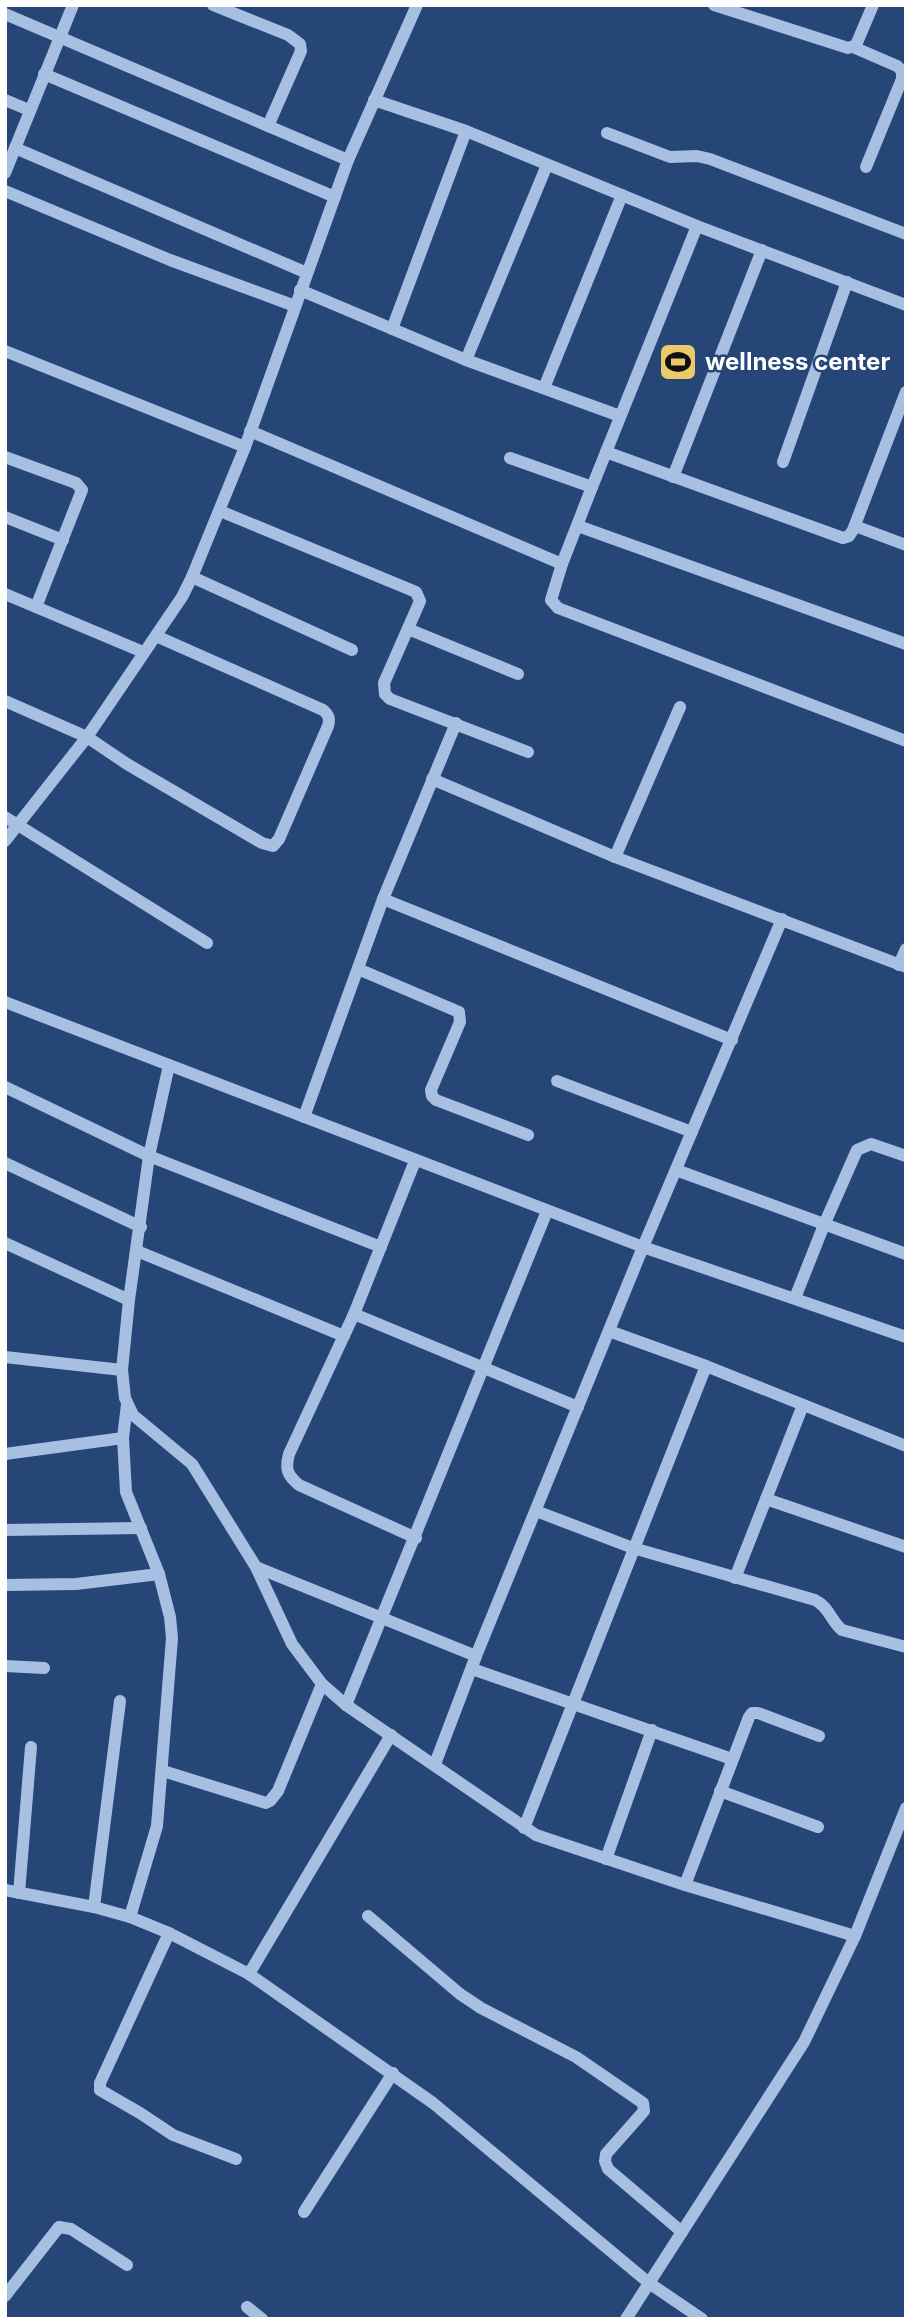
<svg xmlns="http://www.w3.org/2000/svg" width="911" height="2324" viewBox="0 0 911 2324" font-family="Inter,sans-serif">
  <rect width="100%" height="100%" fill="#254676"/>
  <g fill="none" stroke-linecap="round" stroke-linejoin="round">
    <!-- minor -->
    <g stroke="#a7c0e2" stroke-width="12">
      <path d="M213 5 288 35 300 44 301 51 268 126"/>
      <path d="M714 5 848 48 856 45 873 5"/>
      <path d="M5 14 348 160"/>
      <path d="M853 47 897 66 902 71V79L866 167"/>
      <path d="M44 74 335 197"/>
      <path d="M5 100 29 110"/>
      <path d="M374 100 466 131 697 226 906 305"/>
      <path d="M607 133 670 157 697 156 710 159 906 234"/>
      <path d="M15 148 307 273"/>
      <path d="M5 173 73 5"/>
      <path d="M5 191 170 260 295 306"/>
      <path d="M697 226 592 487 562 564 551 600 558 608 906 741"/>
      <path d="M300 290 466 360 620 416"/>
      <path d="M392 329 466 131"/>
      <path d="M5 351 245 447"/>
      <path d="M466 360 547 165"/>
      <path d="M544 388 622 195"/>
      <path d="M250 431 562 564"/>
      <path d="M606 452 843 538 849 536 853 530 906 392"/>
      <path d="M5 457 76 483 82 490 36 607"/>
      <path d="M510 458 592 487"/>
      <path d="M783 462 847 282"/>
      <path d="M673 477 762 250"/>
      <path d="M220 511 416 592 420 601 384 683 385 694 390 699 528 752"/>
      <path d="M5 517 63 540"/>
      <path d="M578 526 906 644"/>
      <path d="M855 526 906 545"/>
      <path d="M192 577 352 650"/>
      <path d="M5 594 143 652"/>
      <path d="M408 629 518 674"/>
      <path d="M5 701 87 737 127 764 262 843 273 846 279 839 328 726C330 719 329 715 323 710L156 636"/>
      <path d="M432 779 615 857 906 967"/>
      <path d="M5 817 207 943"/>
      <path d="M5 841 87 737 182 597 192 577 245 447 348 160 417 5"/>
      <path d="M615 857 680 707"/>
      <path d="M383 899 732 1040"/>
      <path d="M899 965 906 949"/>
      <path d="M358 969 459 1012 460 1022 431 1090 432 1096 436 1100 528 1135"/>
      <path d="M5 1002 643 1247 906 1337"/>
      <path d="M169 1065 149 1156 129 1300 122 1370 125 1398 133 1415 192 1464 256 1567 292 1644 322 1684 346 1705 536 1835 685 1885 855 1936"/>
      <path d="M557 1081 692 1132"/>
      <path d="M5 1087 149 1156 381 1247"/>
      <path d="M304 1117 383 899 456 723"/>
      <path d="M415 1161 354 1314 289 1454C285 1469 287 1475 299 1485L416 1538"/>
      <path d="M5 1163 141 1227"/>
      <path d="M676 1170 906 1254"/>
      <path d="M5 1243 129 1300"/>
      <path d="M137 1251 344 1336"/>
      <path d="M795 1298 824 1225 857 1150 871 1144 906 1156"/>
      <path d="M354 1314 578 1407"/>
      <path d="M609 1331 706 1366 906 1446"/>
      <path d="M5 1357 122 1370"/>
      <path d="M127 1404 123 1438 126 1492 159 1574 170 1617 172 1638 157 1826 130 1917"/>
      <path d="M5 1454 123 1438"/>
      <path d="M766 1499 906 1547"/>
      <path d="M536 1511 633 1548 815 1600C829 1607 831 1621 842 1630L906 1647"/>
      <path d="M5 1530 141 1528"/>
      <path d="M256 1567 476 1656"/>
      <path d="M735 1578 803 1405"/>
      <path d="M5 1585 76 1584 159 1574"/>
      <path d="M5 1666 44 1668"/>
      <path d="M472 1669 732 1759"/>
      <path d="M346 1705 547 1211"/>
      <path d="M435 1764 476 1656 643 1247 782 919"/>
      <path d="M163 1771 266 1803 270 1801 278 1791 322 1684"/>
      <path d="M720 1791 818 1827"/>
      <path d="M524 1828 706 1366"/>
      <path d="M606 1859 652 1730"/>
      <path d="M685 1885 749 1717 752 1713H758L819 1736"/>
      <path d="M5 1890 94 1907 130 1917 169 1933 249 1974 433 2103 649 2283 702 2319"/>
      <path d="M19 1893 31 1747"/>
      <path d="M94 1907 120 1701"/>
      <path d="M368 1916 460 1994 481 2008 576 2057 643 2103 644 2111 606 2154 605 2161 608 2169 682 2232"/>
      <path d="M169 1933 100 2083V2090L140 2113 173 2135 236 2159"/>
      <path d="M249 1974 391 1735"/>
      <path d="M304 2212 393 2073"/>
      <path d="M5 2296 59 2227 71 2229 127 2265"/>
      <path d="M247 2307 262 2319"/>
      <path d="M626 2319 804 2042 855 1936 906 1808"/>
    </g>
  </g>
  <!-- icons -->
  <defs>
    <symbol id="stadium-square" viewBox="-11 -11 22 22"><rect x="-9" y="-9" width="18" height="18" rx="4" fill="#ebca6c" stroke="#254676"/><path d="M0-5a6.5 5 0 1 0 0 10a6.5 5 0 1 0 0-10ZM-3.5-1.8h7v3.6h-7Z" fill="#111"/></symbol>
  </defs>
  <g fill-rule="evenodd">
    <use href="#stadium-square" x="656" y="340" width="44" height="44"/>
  </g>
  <g text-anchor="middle" stroke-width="5" stroke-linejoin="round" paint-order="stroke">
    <!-- poi labels -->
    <g font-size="24" font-weight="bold" fill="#fff" stroke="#254676" text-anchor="start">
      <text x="705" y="370">wellness center</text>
    </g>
  </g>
  <!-- border -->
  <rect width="911" height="2324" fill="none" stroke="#ffffff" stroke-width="14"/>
</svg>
